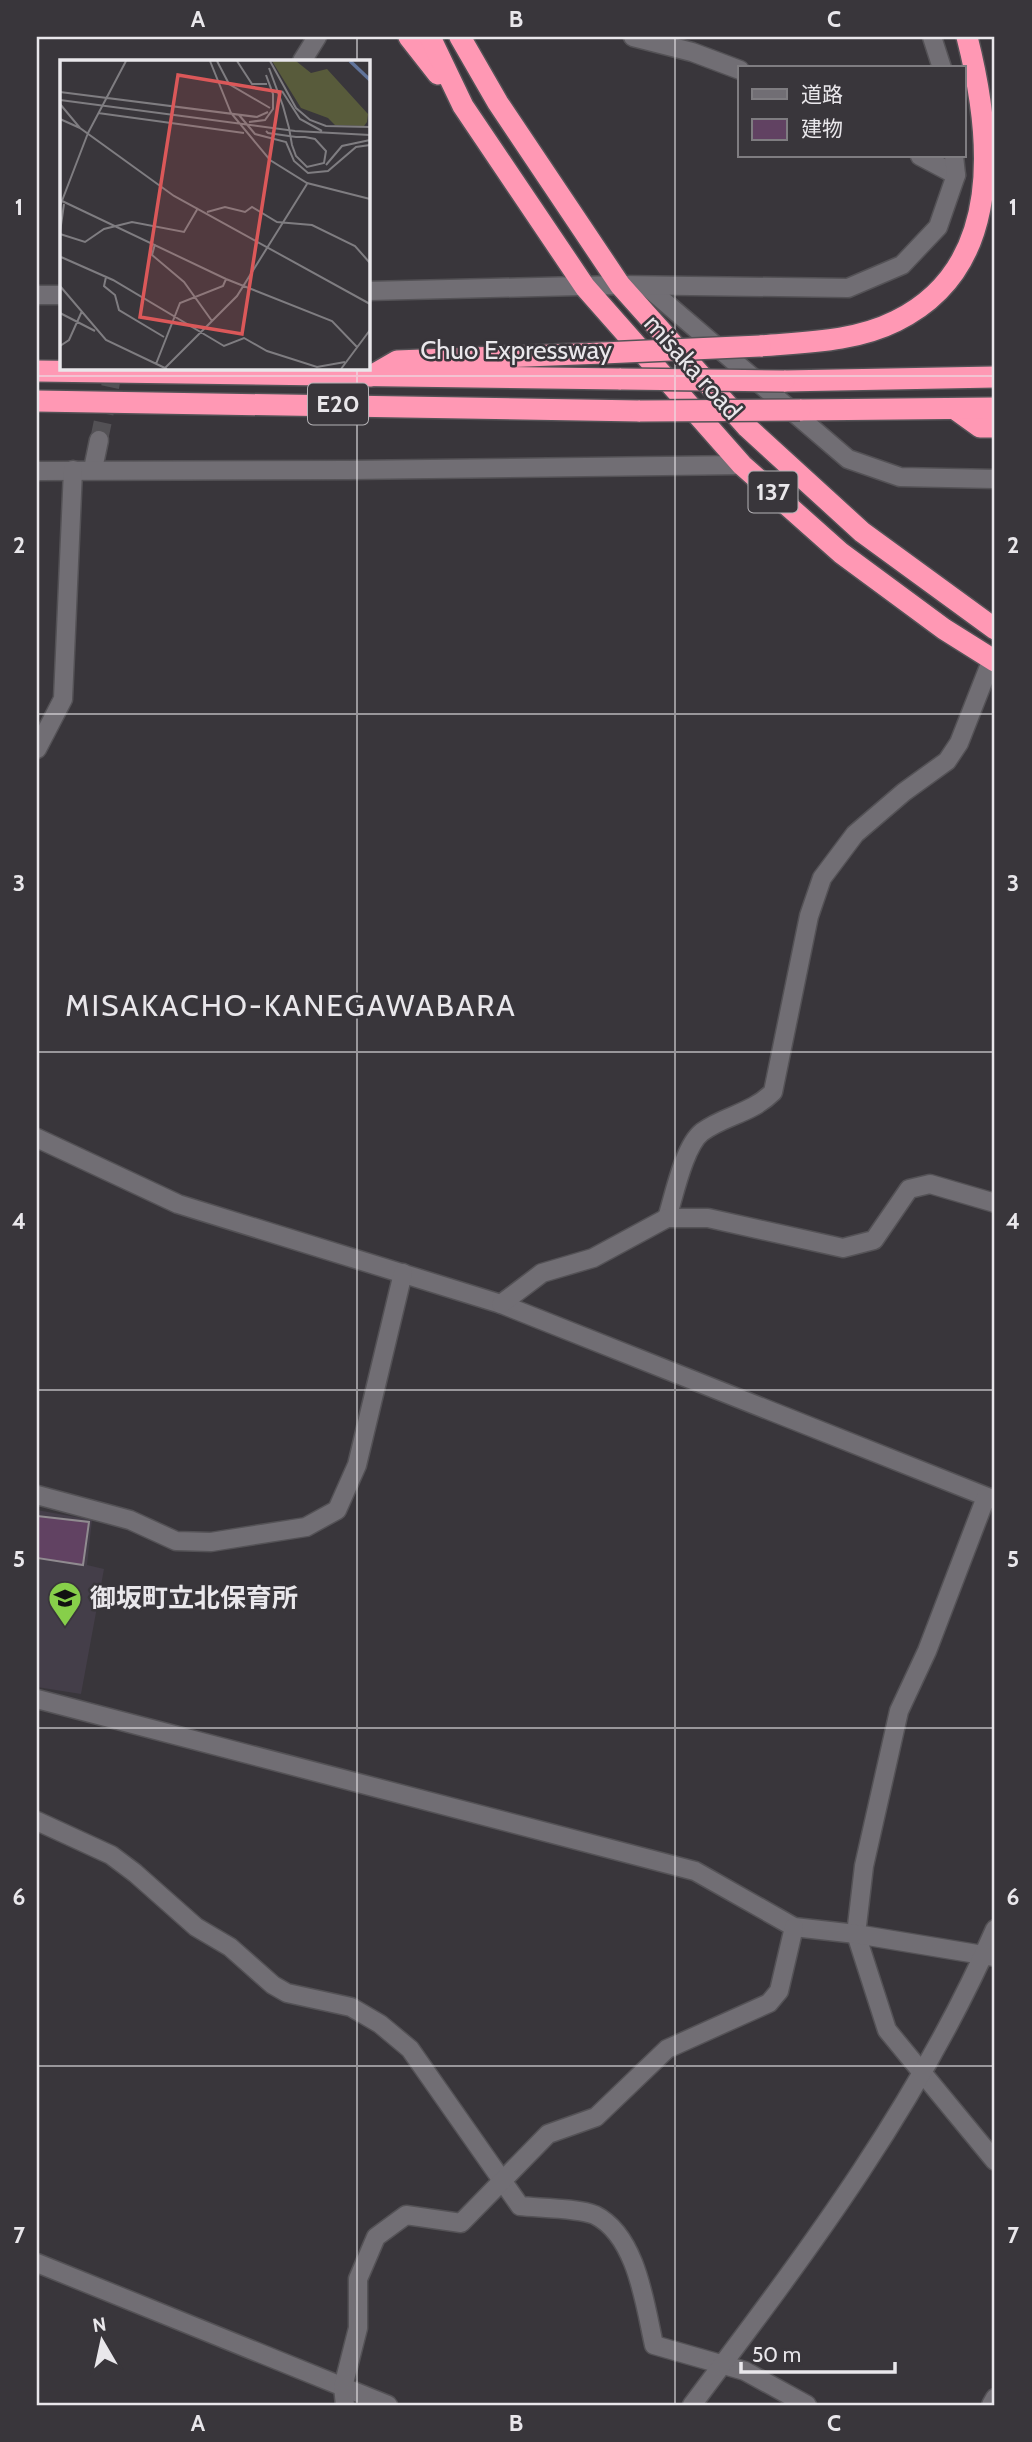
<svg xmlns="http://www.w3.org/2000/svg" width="1032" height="2442" viewBox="0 0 1032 2442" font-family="Cabin,'Noto Sans JP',sans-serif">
  <rect width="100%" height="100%" fill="#39363b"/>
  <!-- built -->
  <path fill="#443e49" d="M37 1510 92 1520 87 1565 104 1569 81 1694 37 1687Z"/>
  <!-- building -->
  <path fill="#614262" stroke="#908b90" stroke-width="2" d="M37 1516 89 1522 83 1565 37 1558Z"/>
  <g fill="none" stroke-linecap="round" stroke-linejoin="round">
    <!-- minor-tunnel -->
    <path stroke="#535155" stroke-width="18" stroke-dasharray="18 9" stroke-linecap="butt" d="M99 440 114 368"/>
    <defs>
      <g id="minor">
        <path d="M633 37 692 52 740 70"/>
        <path d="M932 37 942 68"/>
        <path d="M302 61 317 37"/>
        <path d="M920 156 956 175"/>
        <path d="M646 286 848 459 900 477 995 479"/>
        <path d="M368 291 620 285 848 288 902 265 938 227 956 175 954 156"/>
        <path d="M37 295H61"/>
        <path d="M93 469 99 440"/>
        <path d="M37 471 349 470 742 465"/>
        <path d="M37 749 63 699 73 470"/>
        <path d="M37 1138 178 1204 501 1304 995 1500"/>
        <path d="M667 1218C674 1196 684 1146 702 1132 725 1115 751 1114 773 1092L809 916 822 878 855 834 904 792 947 761 959 743 992 659"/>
        <path d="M501 1304 542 1273 593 1258 667 1218H708L843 1248 874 1240 909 1189 930 1184 995 1203"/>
        <path d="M37 1495 130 1520 176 1541 211 1542 306 1527 337 1510 357 1465 403 1273"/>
        <path d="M986 1497 927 1651 899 1711 864 1866 856 1934 887 2030 995 2161"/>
        <path d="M37 1699 695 1871 794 1927 856 1934 995 1957"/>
        <path d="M37 1821 111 1855 135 1873 196 1927 230 1947 273 1985 287 1993 351 2007 380 2024 410 2049 520 2206C539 2208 579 2208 595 2215 637 2236 645 2305 654 2345L745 2371 807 2405"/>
        <path d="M37 2263 388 2405"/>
        <path d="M345 2405 343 2387 358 2328V2279L376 2237 406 2215 461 2223 548 2134 596 2117 667 2049 769 2003 779 1991 794 1927"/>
        <path d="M692 2405C807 2252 918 2106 995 1929"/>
        <path d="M991 2405 995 2398"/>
      </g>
      <g id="highway">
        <path d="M409 37 438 74"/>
        <path d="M430 37 463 106 585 287 742 465 841 553 944 629 995 661"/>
        <path d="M460 37 498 103 620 285 747 427 862 532 995 629"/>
        <path d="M760 346C805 342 854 342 896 321 1006 267 992 135 967 37"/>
        <path d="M37 371 621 379"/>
        <path d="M371 376 397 361 603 353"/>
        <path d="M784 381 995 377"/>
        <path d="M37 401 640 411"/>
        <path d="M955 409 980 427H995"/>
        <path d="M800 410 995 408"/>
      </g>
    </defs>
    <!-- minor casing -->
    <use href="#minor" stroke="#545256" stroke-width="21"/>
    <!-- highway casing -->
    <use href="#highway" stroke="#545256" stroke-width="24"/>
    <!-- minor -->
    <use href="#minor" stroke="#716e74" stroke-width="18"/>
    <!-- highway -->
    <use href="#highway" stroke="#ff98b4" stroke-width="21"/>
    <defs>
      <g id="highway-bridge">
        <path d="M603 353 760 346"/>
        <path d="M621 379 784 381"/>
        <path d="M640 411 800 410"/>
      </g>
    </defs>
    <!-- highway-bridge casing -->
    <use href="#highway-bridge" stroke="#545256" stroke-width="24" stroke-linecap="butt"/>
    <!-- highway-bridge -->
    <use href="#highway-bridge" stroke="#ff98b4" stroke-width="21"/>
  </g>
  <!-- grid -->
  <path fill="none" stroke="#e9e7eb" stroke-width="2" stroke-opacity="0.55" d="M357 37V61M675 37V2405M357 368V2405M37 376H995M37 714H995M37 1052H995M37 1390H995M37 1728H995M37 2066H995"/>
  <!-- icons -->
  <defs>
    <symbol id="school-pin" viewBox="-11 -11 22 30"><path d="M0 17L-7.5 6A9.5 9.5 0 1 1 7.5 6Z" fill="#87cf4a" stroke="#39363b"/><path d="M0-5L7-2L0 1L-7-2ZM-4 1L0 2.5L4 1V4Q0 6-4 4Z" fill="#111"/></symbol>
  </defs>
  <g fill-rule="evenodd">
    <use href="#school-pin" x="46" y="1579" width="38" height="52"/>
  </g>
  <g text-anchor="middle" stroke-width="5" stroke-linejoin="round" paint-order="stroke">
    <!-- shield labels -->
    <g fill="#39363b" stroke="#b4b2b6" stroke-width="2">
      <rect x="308" y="383.5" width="60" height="41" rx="5"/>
      <rect x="748.5" y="471.5" width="49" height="41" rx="5"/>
    </g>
    <g font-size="24" font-weight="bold" fill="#e9e7eb">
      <text x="338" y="412">E20</text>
      <text x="773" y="500">137</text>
    </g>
    <!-- street labels -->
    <g font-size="26" fill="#e9e7eb" stroke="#39363b">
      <text x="516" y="359">Chuo Expressway</text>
      <text transform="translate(693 367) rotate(48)" y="9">misaka road</text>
    </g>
    <!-- poi labels -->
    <g font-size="26" font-weight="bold" fill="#e9e7eb" stroke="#39363b" text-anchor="start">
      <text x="90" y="1607">御坂町立北保育所</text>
    </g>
    <!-- quarter labels -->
    <g font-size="30" letter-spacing="2" fill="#e9e7eb" stroke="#39363b">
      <text x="291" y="1016">MISAKACHO-KANEGAWABARA</text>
    </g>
  </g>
  <!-- overview -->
  <g transform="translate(60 60)">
    <rect width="310" height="310" fill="#39363b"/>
    <path d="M212 1H236L251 13 267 9 308 54 307 62 304 66 275 65 268 58 241 48Z" fill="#585b3b"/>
    <path fill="none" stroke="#61749b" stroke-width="3.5" d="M290 1 310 20"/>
    <path fill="none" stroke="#7f7d81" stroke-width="2" d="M150 1 171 53 210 100 247 123 310 139M157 1 169 24 210 48M177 1 192 24H207M210 1 236 48 250 60 266 66 310 67M222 31 240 59 262 71M0 32 197 57 208 52M0 40 235 71 310 75M0 44 20 68 114 136 310 244M38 53 184 73M179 55 195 74 226 82 234 101 248 113 268 111 296 87 310 85M0 59 20 68M189 62 205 60 213 49V34L206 15M206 71 208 73 236 77H245L255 79 266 91 264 103 247 107 236 96 232 85 229 68 223 46 209 8M28 73 66 1M266 105 282 86 310 80M0 140 166 219 272 261 297 287M0 146 28 73M147 152 165 147 185 152 192 147 217 162 252 165 295 186 310 203M0 172 4 144M0 174 25 182 44 169 72 162 124 172 138 148M95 184 92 195 124 222 152 261M1 197 53 220 164 286 184 278 207 291 257 307 285 302M46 217 44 226 55 235 59 250 104 277M0 226 46 280 107 309M0 253 35 271M0 286 9 280 22 251M96 304 120 243 163 226 166 219M104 309 177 236 247 124M281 309 310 270"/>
    <path fill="#db5859" fill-opacity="0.15" stroke="#db5859" stroke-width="3.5" d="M118 15 220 32 182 274 80 257Z"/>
    <rect width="310" height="310" fill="none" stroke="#e9e7eb" stroke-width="3.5"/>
  </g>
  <!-- border -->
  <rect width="1032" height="2442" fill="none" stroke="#39363b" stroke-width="77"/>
  <!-- legend -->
  <rect x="738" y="66" width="228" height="91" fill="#39363b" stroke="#7f7d81" stroke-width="2"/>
  <rect x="752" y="89" width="35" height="10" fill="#716e74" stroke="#7f7d81" stroke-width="2"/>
  <text x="801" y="102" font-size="21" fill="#e9e7eb">道路</text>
  <rect x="752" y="119" width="35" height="21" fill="#614262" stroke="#7f7d81" stroke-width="2"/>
  <text x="801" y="136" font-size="21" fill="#e9e7eb">建物</text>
  <!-- north arrow -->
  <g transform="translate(102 2341) rotate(351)" stroke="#39363b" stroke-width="5" paint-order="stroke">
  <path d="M0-5L12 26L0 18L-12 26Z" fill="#e9e7eb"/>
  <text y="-10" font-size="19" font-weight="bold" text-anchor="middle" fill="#e9e7eb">N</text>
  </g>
  <!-- scale -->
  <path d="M741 2362v10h154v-10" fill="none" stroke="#e9e7eb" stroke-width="3.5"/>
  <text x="752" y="2362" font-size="21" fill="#e9e7eb" stroke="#39363b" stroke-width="5" paint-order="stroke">50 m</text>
  <rect x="38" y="38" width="955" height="2366" fill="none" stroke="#e9e7eb" stroke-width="2.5"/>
  <g font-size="23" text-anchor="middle" font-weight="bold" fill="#e9e7eb">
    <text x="198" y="27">A</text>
    <text x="516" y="27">B</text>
    <text x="834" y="27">C</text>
    <text x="19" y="215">1</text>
    <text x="1013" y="215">1</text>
    <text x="19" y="553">2</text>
    <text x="1013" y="553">2</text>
    <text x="19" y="891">3</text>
    <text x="1013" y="891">3</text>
    <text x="19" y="1229">4</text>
    <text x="1013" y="1229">4</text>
    <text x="19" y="1567">5</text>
    <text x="1013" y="1567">5</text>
    <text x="19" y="1905">6</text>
    <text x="1013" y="1905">6</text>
    <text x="19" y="2243">7</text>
    <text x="1013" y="2243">7</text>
    <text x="198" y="2431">A</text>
    <text x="516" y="2431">B</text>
    <text x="834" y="2431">C</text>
  </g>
</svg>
